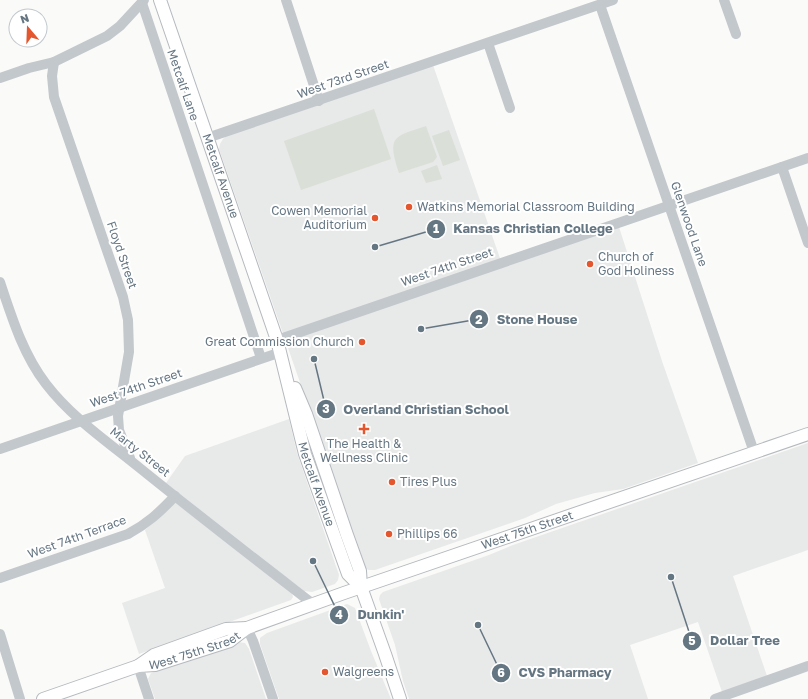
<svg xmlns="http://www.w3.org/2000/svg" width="808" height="699" viewBox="0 0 808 699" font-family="'Golos Text',sans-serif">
  <rect width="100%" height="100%" fill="#fafaf8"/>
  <!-- built -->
  <g fill="#e8e9e9">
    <path d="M433 65 503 267 619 227 663 364 698 463 623 489 595 493 556 504 525 518 375 570H369L366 569 363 564 219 149 220 144 223 139 226 136Z"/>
    <path d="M289 419 297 453 339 575 338 580 335 584 312 592 304 591 166 483 185 456Z"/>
    <path d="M808 443V550L733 576 767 676 722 692 698 622 630 645 648 699H409L403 681 395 645 379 599 380 595 383 592 489 555 513 545Z"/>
    <path d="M175 502 292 593 293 597 291 600 139 654 122 603 165 588 145 530Z"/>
    <path d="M347 604 355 608 371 651 391 699H279L260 644V638L267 633Z"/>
    <path d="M239 642 245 643 249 649 266 699H155L148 679 151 673Z"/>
  </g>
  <!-- green -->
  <g fill="#dadfd7">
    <path d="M374 109 391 159 301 190 284 141Z"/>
    <path d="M426 126 437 157 433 162 399 173C387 136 393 137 426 126Z"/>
    <path d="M449 130 460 160 443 166 432 136Z"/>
    <path d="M437 165 442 179 426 183 421 171Z"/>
  </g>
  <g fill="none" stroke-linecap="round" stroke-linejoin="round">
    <defs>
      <g id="major">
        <path id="s1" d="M160 0 277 340 305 454 348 574 361 587"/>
        <path d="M295 388 306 414 347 535 360 571 361 587 385 654 400 699"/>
        <path id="s2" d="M138 666 155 665 230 641 247 628 344 593 808 434"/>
        <path d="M43 699 138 666 154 655 226 629 247 628"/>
      </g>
    </defs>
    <!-- major casing -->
    <use href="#major" stroke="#b5babe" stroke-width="14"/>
    <!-- minor -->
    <g stroke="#c3c8cc" stroke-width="10">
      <path d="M286 0 319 101"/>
      <path d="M724 0 736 34"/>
      <path d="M142 3 261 358"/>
      <path d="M600 5 754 452"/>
      <path d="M488 43 510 108"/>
      <path d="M54 62 52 76 54 97 123 297 128 320 129 352 118 416 119 430 130 458"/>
      <path d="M0 78 29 68 54 62 107 36 120 26 144 0"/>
      <path d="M207 138 613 0"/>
      <path d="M782 167 808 243"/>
      <path d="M0 282C12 318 23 354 46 384 72 418 108 442 141 469 198 515 255 559 313 604"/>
      <path d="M277 340 808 158"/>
      <path d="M0 449 281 352"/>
      <path d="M0 578 128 534C147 524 160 512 175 496"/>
      <path d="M247 628 253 641 273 699"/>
      <path d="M0 634 20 699"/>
      <path d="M138 666 149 699"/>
      <path d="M715 699 808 666"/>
    </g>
    <!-- major -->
    <use href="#major" stroke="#fff" stroke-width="12"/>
  </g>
  <!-- markers -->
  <g fill="#e4572e" stroke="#fff" stroke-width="1.5">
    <circle cx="409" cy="207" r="4"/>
    <circle cx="375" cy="218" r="4"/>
    <circle cx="590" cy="264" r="4"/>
    <circle cx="362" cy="342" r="4"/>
    <path d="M362 423h4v4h4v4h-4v4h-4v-4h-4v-4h4z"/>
    <circle cx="392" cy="482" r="4"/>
    <circle cx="389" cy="534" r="4"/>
    <circle cx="325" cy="672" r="4"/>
  </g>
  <g text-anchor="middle" stroke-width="4" stroke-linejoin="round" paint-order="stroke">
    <!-- street labels -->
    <g font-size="12" fill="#657683" stroke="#fff">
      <text transform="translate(343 79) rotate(-19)" y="4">West 73rd Street</text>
      <text transform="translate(183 85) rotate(71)" y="4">Metcalf Lane</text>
      <text dy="4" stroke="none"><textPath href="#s1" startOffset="186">Metcalf Avenue</textPath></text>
      <text transform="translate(689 224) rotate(71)" y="4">Glenwood Lane</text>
      <text transform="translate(122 255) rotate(71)" y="4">Floyd Street</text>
      <text transform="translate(447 267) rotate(-19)" y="4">West 74th Street</text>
      <text transform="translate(136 388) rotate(-19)" y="4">West 74th Street</text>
      <text transform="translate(140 452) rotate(38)" y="4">Marty Street</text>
      <text dy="4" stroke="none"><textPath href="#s1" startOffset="509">Metcalf Avenue</textPath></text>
      <text dy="4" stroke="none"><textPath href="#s2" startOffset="414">West 75th Street</textPath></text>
      <text transform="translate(77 537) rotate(-20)" y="4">West 74th Terrace</text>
      <text dy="4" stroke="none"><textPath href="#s2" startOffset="59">West 75th Street</textPath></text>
    </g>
    <!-- poi labels -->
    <g font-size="12" fill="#657683" stroke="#fff" text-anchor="start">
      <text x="417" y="211">Watkins Memorial Classroom Building</text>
      <text x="367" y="215" text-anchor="end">Cowen Memorial<tspan x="367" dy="14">Auditorium</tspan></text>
      <text x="598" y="261">Church of<tspan x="598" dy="14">God Holiness</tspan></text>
      <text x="354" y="346" text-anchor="end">Great Commission Church</text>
      <text x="364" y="448" text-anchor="middle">The Health &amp;<tspan x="364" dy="14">Wellness Clinic</tspan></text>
      <text x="400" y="486">Tires Plus</text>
      <text x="397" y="538">Phillips 66</text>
      <text x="333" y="676">Walgreens</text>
    </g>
  </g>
  <!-- callouts -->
  <path fill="none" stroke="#657683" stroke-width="1.5" d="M375 247L436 229M421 329L479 319M314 359L326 409M313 561L339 615M671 577L692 641M478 625L501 673"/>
  <g fill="#657683" stroke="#fff" stroke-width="1.5">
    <circle cx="375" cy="247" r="4"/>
    <circle cx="421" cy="329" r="4"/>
    <circle cx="314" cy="359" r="4"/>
    <circle cx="313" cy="561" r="4"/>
    <circle cx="671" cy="577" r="4"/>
    <circle cx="478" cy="625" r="4"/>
    <circle cx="436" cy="229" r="10"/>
    <circle cx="479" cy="319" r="10"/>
    <circle cx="326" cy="409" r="10"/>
    <circle cx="339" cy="615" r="10"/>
    <circle cx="692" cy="641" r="10"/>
    <circle cx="501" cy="673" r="10"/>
  </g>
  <g font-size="12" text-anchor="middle" font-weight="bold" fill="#fff">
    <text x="436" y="233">1</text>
    <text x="479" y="324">2</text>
    <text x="326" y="413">3</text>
    <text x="339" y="619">4</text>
    <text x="692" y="645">5</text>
    <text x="501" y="677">6</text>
  </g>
  <g font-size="13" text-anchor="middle" font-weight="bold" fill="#657683" stroke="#fff" stroke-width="4" stroke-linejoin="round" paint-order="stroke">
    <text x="533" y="233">Kansas Christian College</text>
    <text x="537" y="324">Stone House</text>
    <text x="426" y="414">Overland Christian School</text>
    <text x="381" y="619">Dunkin'</text>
    <text x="745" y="645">Dollar Tree</text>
    <text x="565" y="677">CVS Pharmacy</text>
  </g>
  <!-- north arrow -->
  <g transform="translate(28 28) rotate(341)"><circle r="19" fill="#ffffff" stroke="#c1c8cd"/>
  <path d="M0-3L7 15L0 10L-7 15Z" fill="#e4572e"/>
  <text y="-6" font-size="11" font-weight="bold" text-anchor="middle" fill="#657683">N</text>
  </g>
</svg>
